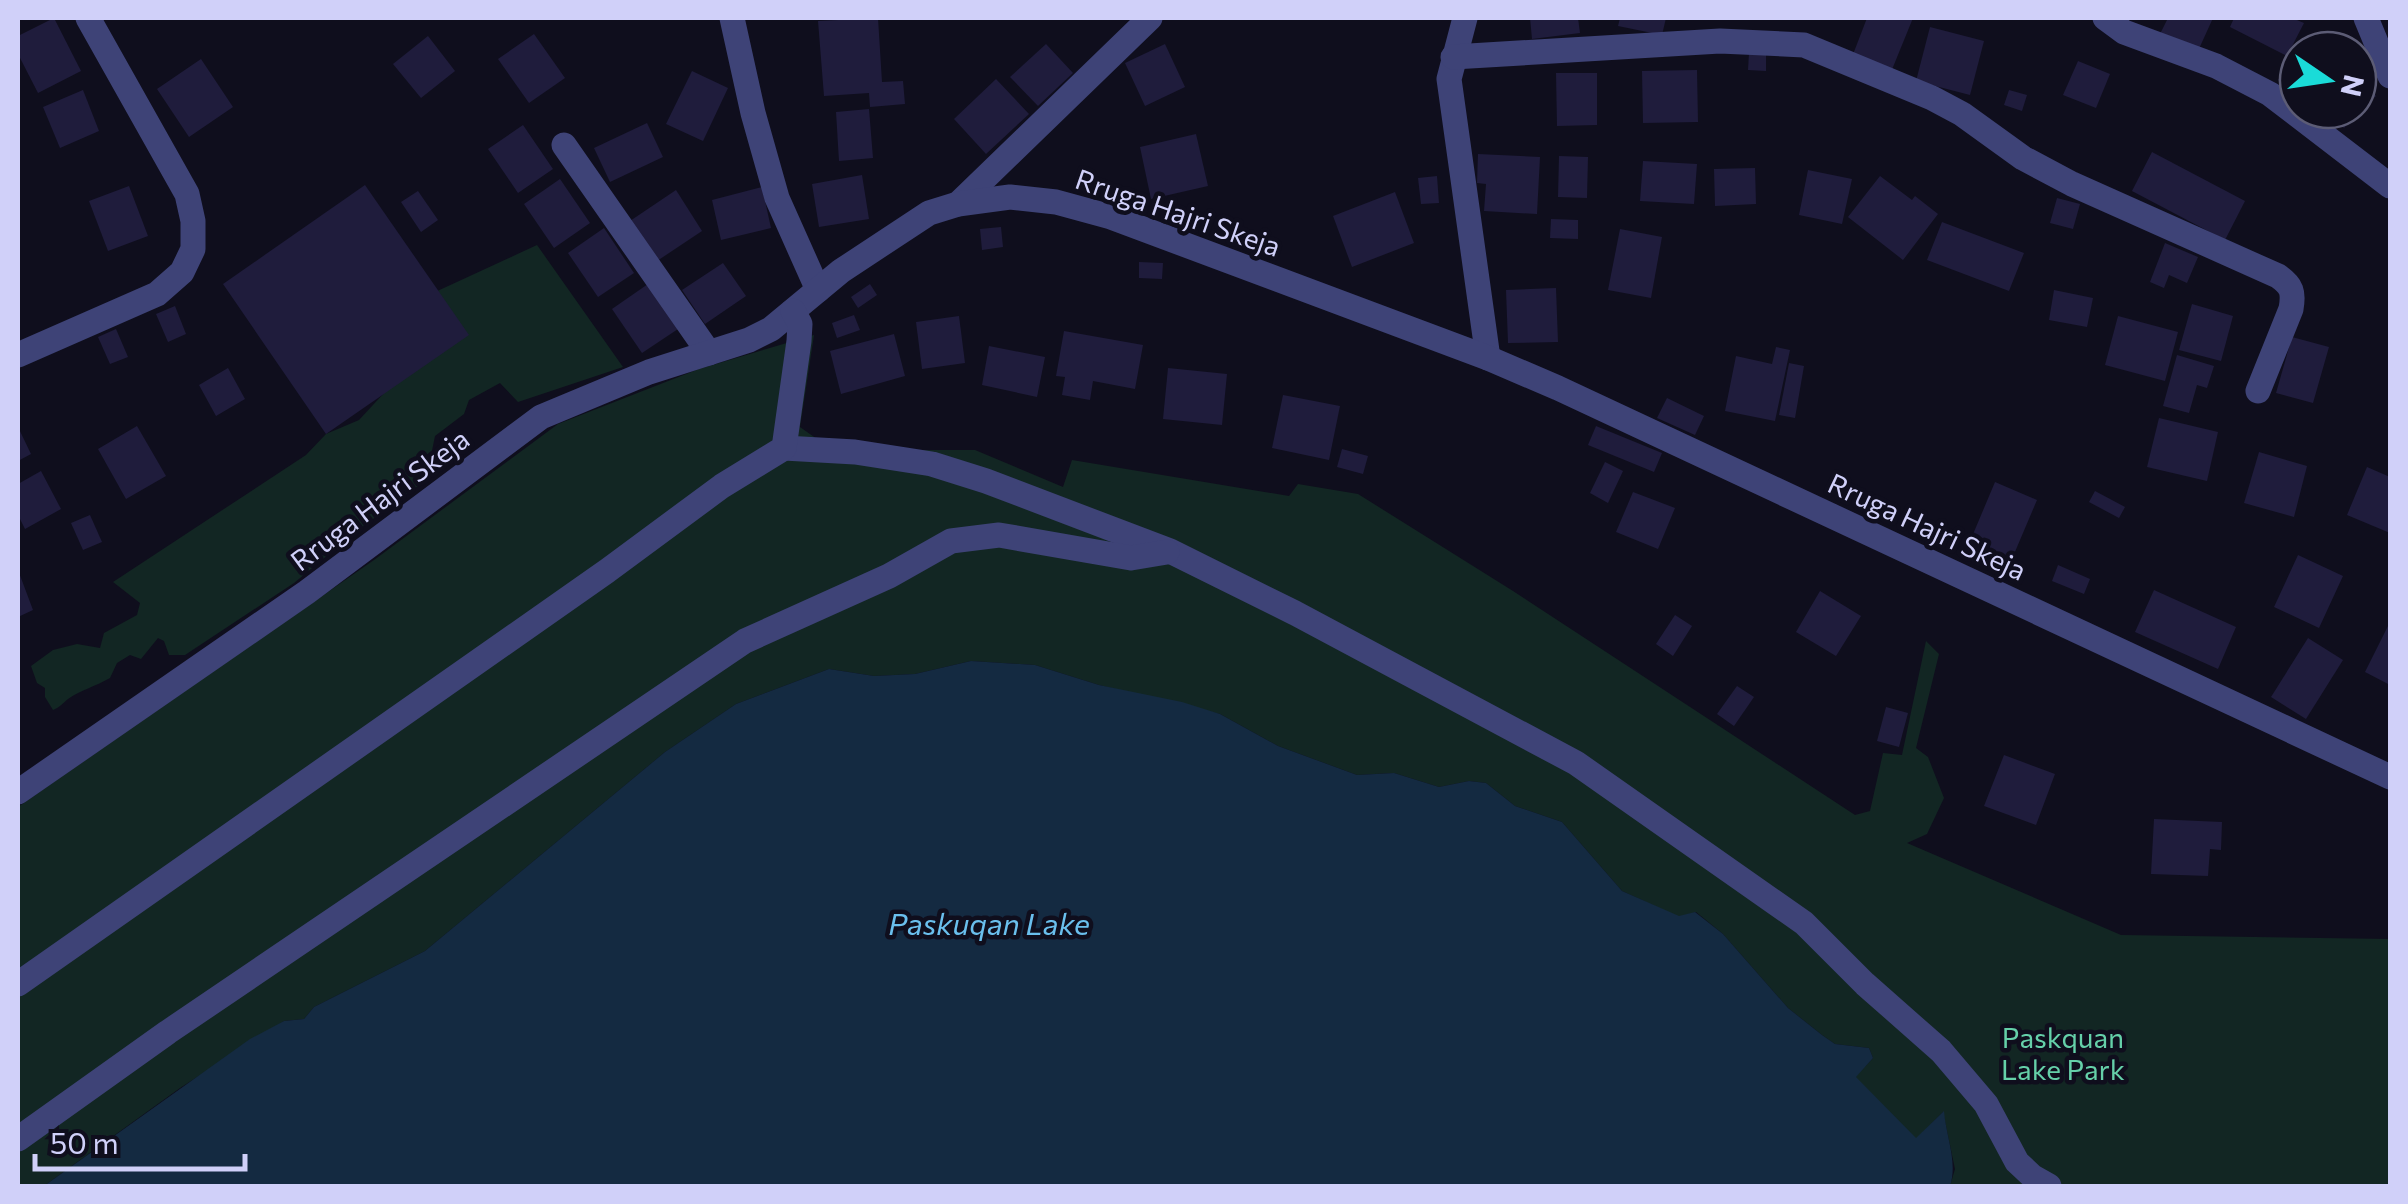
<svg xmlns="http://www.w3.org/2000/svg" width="2408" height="1204" viewBox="0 0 2408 1204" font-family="Commissioner,sans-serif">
  <rect width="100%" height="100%" fill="#0f0e1d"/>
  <!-- green -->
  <g fill="#122623">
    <path d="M537 245 623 367 518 402 500 383 469 400 464 414 435 436 426 480 358 530 294 583 185 655H169L164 641 158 638 141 659 130 655 117 663 110 678C96 686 81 690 68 699 63 703 59 708 53 710L45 697V688L37 683 31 666 53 650 77 644 100 648 104 633 137 615 140 603 113 582 306 455 326 434 359 420 438 335 433 293Z"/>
    <path d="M814 335 800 427 817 439 891 450H975L1063 487 1072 460 1289 496 1298 484 1358 494 1513 591 1855 815 1870 811 1883 753 1902 755 1926 641 1939 654 1916 748 1928 757 1944 798 1927 834 1907 843 2121 935 2390 939V1186H1950L1955 1169 1943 1112 1916 1139 1855 1077 1873 1058 1869 1048 1835 1044 1822 1035 1788 1008 1723 934 1696 912 1679 917 1622 891 1562 822 1515 806 1486 783 1469 781 1439 787 1394 773 1357 775 1278 746 1220 714 1099 685 1035 665 971 661 915 674 874 676 829 669 736 704 665 752 425 951 314 1007 304 1019 284 1021 180 1088 44 1186H18V807L374 560 558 424 699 369Z"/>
  </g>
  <!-- water -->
  <path fill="#142a41" d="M971 661 1035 665 1099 685 1182 702 1220 714 1278 746 1357 775 1394 773 1439 787 1469 781 1486 783 1515 806 1562 822 1622 891 1679 916 1695 912 1723 934 1788 1008 1822 1035 1835 1044 1869 1048 1873 1058 1856 1077 1916 1138 1944 1111C1946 1137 1958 1162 1950 1186H44L250 1039 284 1021 304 1019 314 1007 425 951 665 752 736 704 829 669 874 676 915 674Z"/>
  <!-- building -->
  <g fill="#1f1c3c">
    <path d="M54 18 81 71 38 93 18 54V36Z"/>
    <path d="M878 18 882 82 903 81 905 104 870 107 869 93 824 96 818 21Z"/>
    <path d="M1530 18H1578L1580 33 1532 39Z"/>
    <path d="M1620 18H1666L1662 35 1618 26Z"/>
    <path d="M1867 18H1913L1891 72 1852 57Z"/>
    <path d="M2168 18H2213L2198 51 2160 34Z"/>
    <path d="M2234 18H2292L2304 23 2287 56 2230 27Z"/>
    <path d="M1930 27 1984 41 1970 95 1916 81Z"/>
    <path d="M534 34 565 78 529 103 498 59Z"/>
    <path d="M428 36 455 71 421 98 393 64Z"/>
    <path d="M1046 44 1073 73 1038 106 1010 77Z"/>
    <path d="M1165 44 1185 87 1145 106 1125 63Z"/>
    <path d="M1749 53 1766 54V71L1748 70Z"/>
    <path d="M2292 58 2298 62V94L2278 80Z"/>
    <path d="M201 59 233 107 189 137 157 89Z"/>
    <path d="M2078 61 2110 74 2096 108 2063 95Z"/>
    <path d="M1697 70 1698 122 1643 123 1642 71Z"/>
    <path d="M692 71 728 88 703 141 666 124Z"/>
    <path d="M1556 73H1597V125L1557 126Z"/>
    <path d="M2358 78 2376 96 2344 128 2327 110H2358Z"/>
    <path d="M996 79 1029 114 986 154 954 119Z"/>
    <path d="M83 90 99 131 60 148 43 107Z"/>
    <path d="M2009 90 2027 95 2022 111 2004 105Z"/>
    <path d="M869 109 873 158 839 161 836 112Z"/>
    <path d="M647 123 663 157 610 182 594 148Z"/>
    <path d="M523 125 553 169 518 193 488 149Z"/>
    <path d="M1196 134 1208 186 1151 199 1140 147Z"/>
    <path d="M2152 152 2245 201 2225 240 2132 191Z"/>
    <path d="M1478 154 1540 157 1537 214 1484 211 1486 184 1477 183Z"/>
    <path d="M1559 156 1588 157 1587 198 1558 197Z"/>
    <path d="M1643 161 1697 164 1694 204 1640 201Z"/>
    <path d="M1755 168 1756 204 1715 206 1714 169Z"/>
    <path d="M1808 170 1852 179 1842 224 1799 215Z"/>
    <path d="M862 175 869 219 819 227 812 184Z"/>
    <path d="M1437 176 1439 203 1421 204 1418 178Z"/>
    <path d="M1880 176 1912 200 1915 196 1938 214 1903 260 1848 217Z"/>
    <path d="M560 179 590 223 554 248 524 204Z"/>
    <path d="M365 185 469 335 326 434 223 284Z"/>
    <path d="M129 186 148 236 108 251 89 201Z"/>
    <path d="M762 187 771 228 721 240 712 200Z"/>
    <path d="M676 190 702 231 657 261 630 221Z"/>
    <path d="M418 191 438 220 421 232 401 202Z"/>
    <path d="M1395 192 1414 243 1352 267 1333 216Z"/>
    <path d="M2057 198 2080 204 2073 229 2050 223Z"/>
    <path d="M1551 219 1578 220V239L1550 238Z"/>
    <path d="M1942 222 2024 253 2009 291 1927 260Z"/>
    <path d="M1001 227 1003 247 982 250 980 229Z"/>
    <path d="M604 228 634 273 598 297 568 253Z"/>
    <path d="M1620 229 1662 237 1651 298 1608 290Z"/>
    <path d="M2165 243 2198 257 2187 283 2169 275 2164 288 2150 282Z"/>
    <path d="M1139 262 1163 263 1162 279 1139 278Z"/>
    <path d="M723 263 746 296 705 324 682 290Z"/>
    <path d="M648 284 678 329 642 353 612 309Z"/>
    <path d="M870 284 877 295 858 308 851 297Z"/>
    <path d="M1556 288 1558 342 1508 343 1506 290Z"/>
    <path d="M2054 290 2093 298 2087 327 2049 320Z"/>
    <path d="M2192 304 2233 316 2221 361 2179 350Z"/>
    <path d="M175 306 186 334 168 342 156 314Z"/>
    <path d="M854 315 860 330 837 338 832 323Z"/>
    <path d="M959 316 965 363 922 369 916 322Z"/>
    <path d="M2118 316 2178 332 2165 381 2105 365Z"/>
    <path d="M116 329 128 357 110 364 98 337Z"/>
    <path d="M1064 331 1143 345 1135 389 1093 381 1090 400 1062 395 1065 377 1056 376Z"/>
    <path d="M894 334 905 376 841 394 830 351Z"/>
    <path d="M2292 337 2329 347 2313 403 2276 393Z"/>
    <path d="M989 346 1045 357 1037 397 982 385Z"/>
    <path d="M1776 347 1790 350 1775 421 1725 411 1736 356 1772 364Z"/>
    <path d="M2177 355 2214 366 2207 388 2197 385 2189 413 2163 406Z"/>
    <path d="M1789 363 1804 366 1795 418 1779 415Z"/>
    <path d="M228 368 245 399 216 416 199 385Z"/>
    <path d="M1168 368 1227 374 1222 425 1163 419Z"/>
    <path d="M1283 395 1340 406 1329 460 1272 448Z"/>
    <path d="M1667 398 1704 416 1695 435 1657 418Z"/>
    <path d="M2159 418 2218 432 2207 481 2147 467Z"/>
    <path d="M137 426 166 476 126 499 98 449Z"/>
    <path d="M1596 426 1662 453 1654 472 1588 445Z"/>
    <path d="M18 427 31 454 18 461Z"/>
    <path d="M1342 449 1368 456 1363 474 1337 467Z"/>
    <path d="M2259 452 2307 466 2294 517 2244 503Z"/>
    <path d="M1605 462 1623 471 1608 503 1590 493Z"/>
    <path d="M2367 467 2390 477V533L2347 515Z"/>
    <path d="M41 471 61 509 25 529 18 515V484Z"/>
    <path d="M1995 482 2037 500 2006 573 1978 560 1984 545 1971 539Z"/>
    <path d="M2095 491 2125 507 2119 518 2089 502Z"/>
    <path d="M1633 492 1675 508 1658 549 1616 532Z"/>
    <path d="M90 515 102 542 83 550 71 523Z"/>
    <path d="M2298 555 2343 576 2319 628 2274 607Z"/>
    <path d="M2058 565 2090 579 2084 594 2052 581Z"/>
    <path d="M18 570 33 610 18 617Z"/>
    <path d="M2154 590 2236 627 2218 669 2135 632Z"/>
    <path d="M1820 591 1861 616 1836 656 1796 632Z"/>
    <path d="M1675 615 1692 626 1673 656 1656 644Z"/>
    <path d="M2390 622V685L2365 672Z"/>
    <path d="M2308 638 2343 660 2306 719 2271 697Z"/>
    <path d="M1737 686 1754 697 1734 726 1717 714Z"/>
    <path d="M1886 707 1908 713 1899 747 1877 741Z"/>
    <path d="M2004 755 2055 774 2036 825 1984 806Z"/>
    <path d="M2154 819 2222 822 2221 850 2210 849 2208 876 2151 874Z"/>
  </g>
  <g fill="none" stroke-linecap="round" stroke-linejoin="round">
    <!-- minor -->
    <g stroke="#3e4377" stroke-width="25">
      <path d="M732 18 753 113 777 198 818 290"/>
      <path d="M1465 18 1449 79 1488 358"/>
      <path d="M2105 18 2124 32 2216 66 2270 94 2390 186"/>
      <path d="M2366 18 2390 76"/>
      <path d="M1453 57 1720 41 1804 45 1932 98 1962 114 2023 158 2072 184 2278 276C2292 286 2294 292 2291 309L2258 391"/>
      <path d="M564 145 709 353"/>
      <path d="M958 204 1150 18"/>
      <path d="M18 355 157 294 182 272 193 249V221L187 194 88 18"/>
      <path d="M784 448 855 452 932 464 986 481 1170 551 1295 613 1576 763 1804 923 1865 984 1941 1051 1986 1104 2017 1162 2033 1177 2049 1186"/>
      <path d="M18 792 307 592 541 417 649 372 749 340 771 329 841 271 929 213 958 204 1010 197 1056 202 1111 217 1488 358 1558 388 2390 777"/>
      <path d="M18 984 607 571 722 486 784 448 799 341 800 324 793 311"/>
      <path d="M18 1139 168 1032 745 641 889 576 951 541 999 535 1131 558 1167 552"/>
    </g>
  </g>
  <g text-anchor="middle" stroke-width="9" stroke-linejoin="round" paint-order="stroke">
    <!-- street labels -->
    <g font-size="28" fill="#d0d0f9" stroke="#0f0e1d">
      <text transform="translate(1178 213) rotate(19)" y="10">Rruga Hajri Skeja</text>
      <text transform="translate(380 500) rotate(-37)" y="10">Rruga Hajri Skeja</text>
      <text transform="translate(1927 527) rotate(25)" y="10">Rruga Hajri Skeja</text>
    </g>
    <!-- park labels -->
    <g font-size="28" fill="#65d0a9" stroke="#0f0e1d">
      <text x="2063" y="1048">Paskquan<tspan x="2063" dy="32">Lake Park</tspan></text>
    </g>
    <!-- water labels -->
    <g font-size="30" font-style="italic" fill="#6abfed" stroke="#0f0e1d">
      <text x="989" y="935">Paskuqan Lake</text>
    </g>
  </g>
  <!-- border -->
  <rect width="2408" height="1204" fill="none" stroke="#d0d0f9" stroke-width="40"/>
  <!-- north arrow -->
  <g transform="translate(2328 80) rotate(103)"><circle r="48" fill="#0f0e1d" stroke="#5c5c75" stroke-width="2.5"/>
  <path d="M0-8L18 38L0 25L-18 38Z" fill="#1adbd8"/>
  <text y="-15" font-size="28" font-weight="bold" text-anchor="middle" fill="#d0d0f9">N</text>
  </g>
  <!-- scale -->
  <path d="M35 1154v15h210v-15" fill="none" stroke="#d0d0f9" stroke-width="5"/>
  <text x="50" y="1154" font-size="30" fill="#d0d0f9" stroke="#0f0e1d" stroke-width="8" paint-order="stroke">50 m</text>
</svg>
